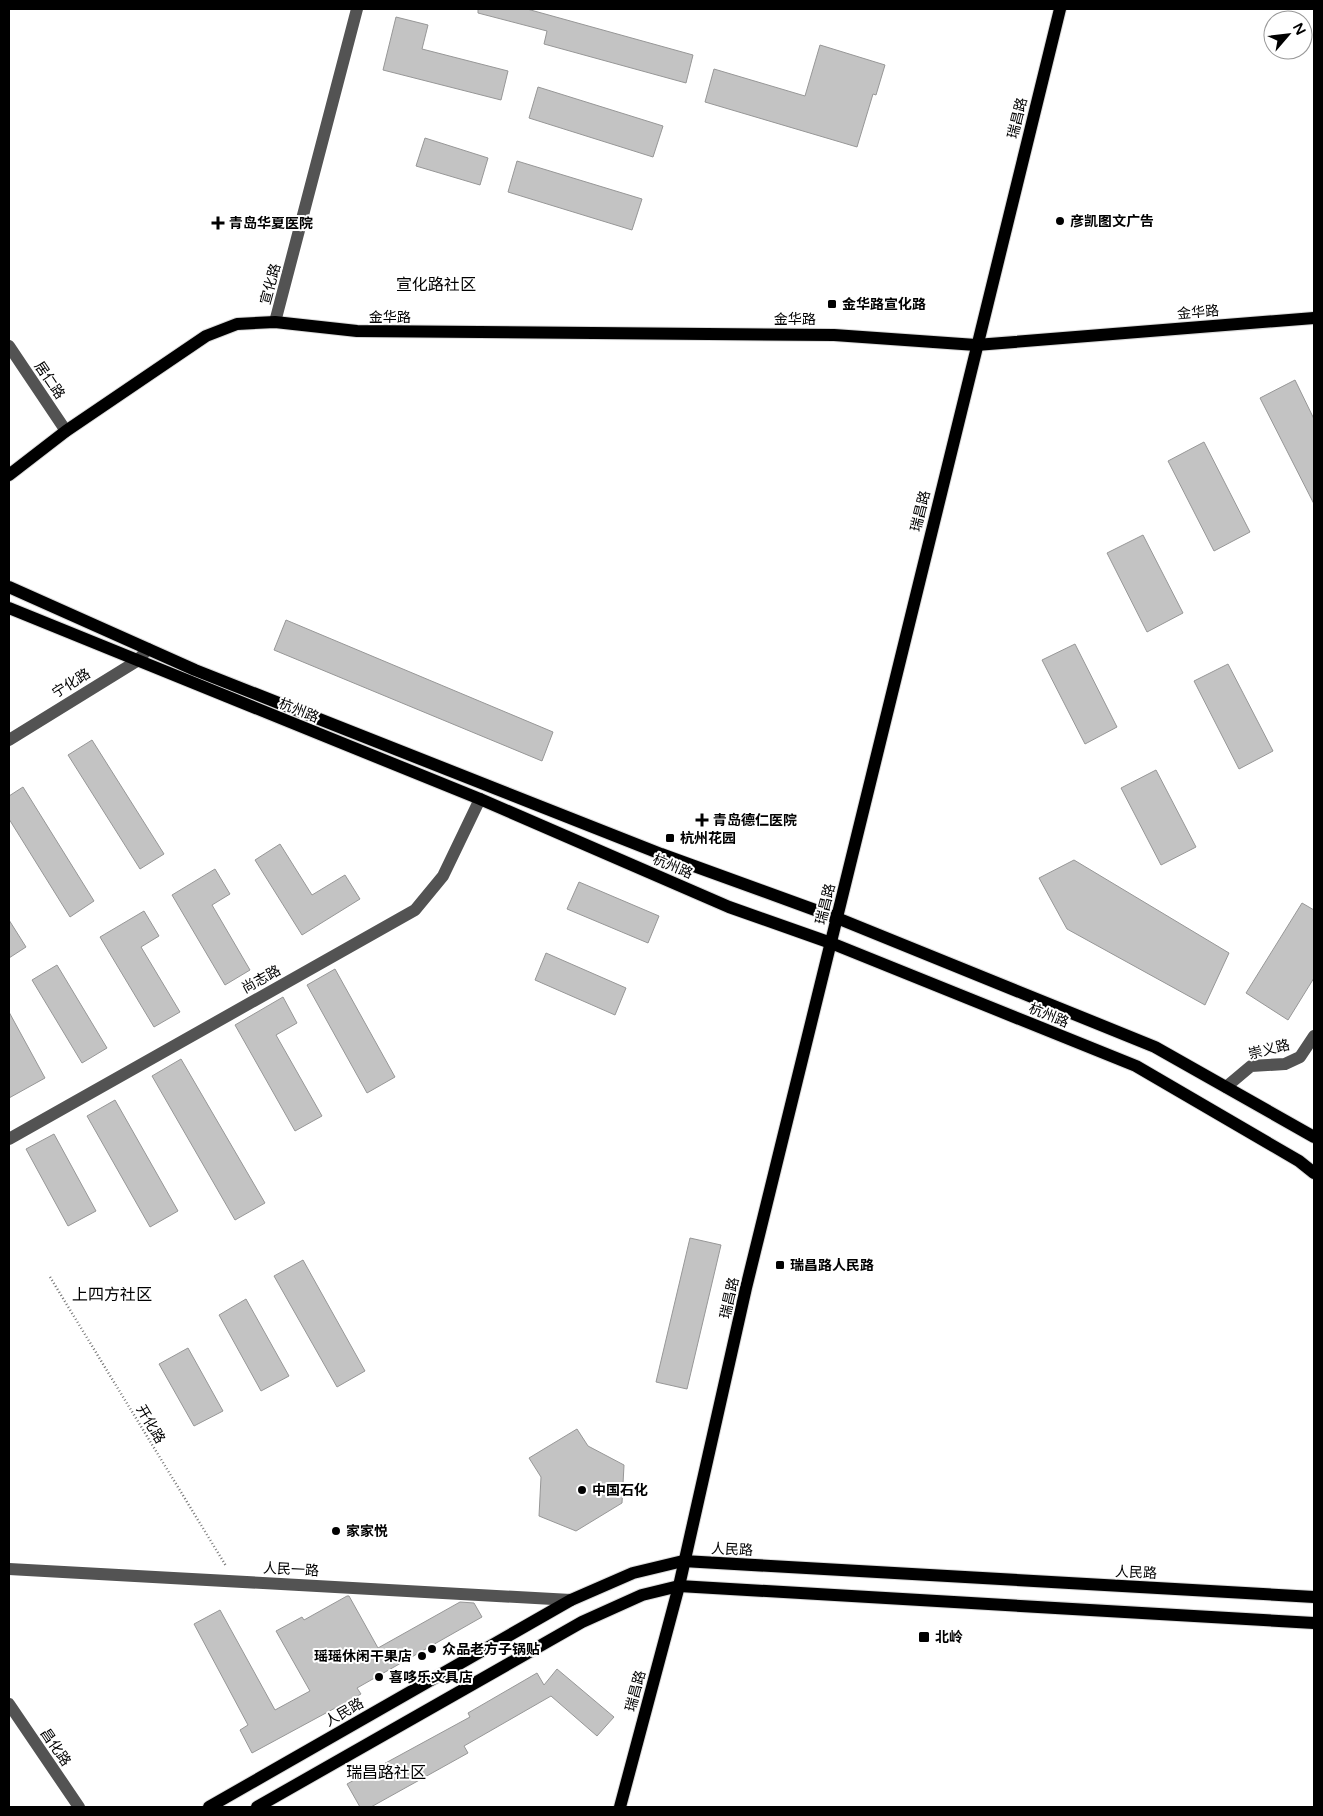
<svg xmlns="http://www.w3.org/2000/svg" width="1323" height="1816" viewBox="0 0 1323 1816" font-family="'Varela Round','Noto Sans SC',sans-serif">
  <rect width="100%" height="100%" fill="#fff"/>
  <!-- building -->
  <g fill="#c3c3c3" stroke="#979797">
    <path d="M478 9H527L693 55 686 83 544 44 547 31 478 13Z"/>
    <path d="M396 17 428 25 422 49 508 71 501 100 383 70Z"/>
    <path d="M820 45 885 65 876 95 873 94 857 147 705 102 714 69 805 96Z"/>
    <path d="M538 87 663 126 653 157 529 118Z"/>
    <path d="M425 138 488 158 480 185 416 166Z"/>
    <path d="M517 161 642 199 632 230 508 192Z"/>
    <path d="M1295 380 1314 419V504L1260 398Z"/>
    <path d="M1204 442 1250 532 1214 551 1168 461Z"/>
    <path d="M1143 535 1183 613 1147 632 1107 553Z"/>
    <path d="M286 620 553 732 542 761 274 650Z"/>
    <path d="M1075 644 1117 727 1085 744 1042 660Z"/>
    <path d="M1228 664 1273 751 1239 769 1194 681Z"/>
    <path d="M92 740 164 854 140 869 68 755Z"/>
    <path d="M1156 770 1196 847 1161 865 1121 788Z"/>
    <path d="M23 787 94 901 70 917 9 819V796Z"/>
    <path d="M280 844 312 895 345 875 360 899 302 935 255 860Z"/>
    <path d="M1074 860 1229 953 1205 1005 1067 929 1039 878Z"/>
    <path d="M215 869 230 894 212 905 250 970 225 985 172 895Z"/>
    <path d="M579 882 659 916 648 943 567 909Z"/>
    <path d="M1302 903 1314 910V978L1288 1020 1246 993Z"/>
    <path d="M144 911 159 936 141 947 180 1012 154 1027 100 937Z"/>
    <path d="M9 920 26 947 9 958Z"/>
    <path d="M546 953 626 988 615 1015 535 980Z"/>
    <path d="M57 965 107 1048 82 1063 32 980Z"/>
    <path d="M335 969 395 1077 367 1093 307 985Z"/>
    <path d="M283 997 297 1023 276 1035 322 1116 295 1131 235 1025Z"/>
    <path d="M9 1012 45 1078 9 1098Z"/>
    <path d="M181 1059 265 1203 235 1220 152 1076Z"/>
    <path d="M115 1100 178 1211 150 1227 87 1116Z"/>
    <path d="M54 1134 96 1211 68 1226 26 1149Z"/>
    <path d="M690 1238 721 1245 687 1389 656 1382Z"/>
    <path d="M303 1260 365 1371 337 1387 274 1276Z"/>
    <path d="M246 1299 289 1376 261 1391 219 1315Z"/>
    <path d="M188 1348 223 1411 194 1426 159 1364Z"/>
    <path d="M577 1429 588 1446 624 1465 622 1503 576 1531 539 1516 541 1477 529 1458Z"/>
    <path d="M347 1596H349L378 1648 460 1602 474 1603 482 1617 357 1688 361 1694 252 1753 240 1730 248 1725 194 1624 220 1610 275 1710 310 1691 276 1631 302 1617 304 1620Z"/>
    <path d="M557 1669 614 1717 597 1736 551 1696 464 1746 468 1753 371 1807H360L347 1784 470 1717 468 1713 537 1673 544 1685Z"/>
  </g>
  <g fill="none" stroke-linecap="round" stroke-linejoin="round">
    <defs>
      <g id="major">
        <path d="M9 475 66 431 206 336 237 324 275 322 357 331 834 335 976 345 1314 318"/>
        <path d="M9 587 195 670 661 854 837 918 1155 1047 1314 1137"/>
        <path d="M9 608 480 799 729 907 831 943 1136 1066 1299 1161 1314 1173"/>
        <path d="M209 1807 571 1600 633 1573 683 1561 1314 1597"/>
        <path d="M257 1807 582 1622 642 1595 679 1586 1314 1623"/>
        <path d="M620 1807 679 1586 746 1288 1060 9"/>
      </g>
    </defs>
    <!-- major casing -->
    <use href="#major" stroke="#dbdbdb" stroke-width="14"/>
    <!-- path -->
    <path stroke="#757575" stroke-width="2.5" stroke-dasharray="1 2.5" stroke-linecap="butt" d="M50 1277 226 1566"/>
    <!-- minor -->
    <g stroke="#535353" stroke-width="12">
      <path d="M275 322 357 9"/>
      <path d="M9 346 66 431"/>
      <path d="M9 740 137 661 148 649"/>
      <path d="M1226 1087 1251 1066 1285 1064 1300 1057 1314 1036"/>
      <path d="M9 1139 415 910 443 876 480 799"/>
      <path d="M9 1569 571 1600"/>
      <path d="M9 1704 79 1807"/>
    </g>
    <!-- major -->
    <use href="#major" stroke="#000" stroke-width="12"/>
  </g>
  <!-- markers -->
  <g fill="#000" stroke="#fff" stroke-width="2">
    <circle cx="1060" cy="221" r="5"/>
    <path d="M215.5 215.5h5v5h5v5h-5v5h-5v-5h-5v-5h5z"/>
    <rect x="827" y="299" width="10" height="10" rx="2.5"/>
    <path d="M699.5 812.5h5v5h5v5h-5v5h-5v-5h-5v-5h5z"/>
    <rect x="665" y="833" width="10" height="10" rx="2.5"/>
    <rect x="775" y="1260" width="10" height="10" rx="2.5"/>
    <circle cx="582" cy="1490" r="5"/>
    <circle cx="336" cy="1531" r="5"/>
    <rect x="918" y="1631" width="12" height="12" rx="2.5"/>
    <circle cx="432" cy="1649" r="5"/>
    <circle cx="422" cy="1656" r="5"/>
    <circle cx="379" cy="1677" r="5"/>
  </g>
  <g text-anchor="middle" stroke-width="4" stroke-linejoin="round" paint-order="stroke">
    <!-- street labels -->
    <g font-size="14" fill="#000" stroke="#fff">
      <text transform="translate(1017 118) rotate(-76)" y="5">瑞昌路</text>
      <text transform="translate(270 284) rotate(-75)" y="5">宣化路</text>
      <text transform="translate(1198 312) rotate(-5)" y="5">金华路</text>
      <text x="390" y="322">金华路</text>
      <text x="795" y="324">金华路</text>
      <text transform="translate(50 380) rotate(56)" y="5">居仁路</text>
      <text transform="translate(920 511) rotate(-76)" y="5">瑞昌路</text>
      <text transform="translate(71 683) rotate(-32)" y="5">宁化路</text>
      <text transform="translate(299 710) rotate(22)" y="5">杭州路</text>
      <text transform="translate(673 866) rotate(23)" y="5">杭州路</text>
      <text transform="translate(825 904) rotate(-76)" y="5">瑞昌路</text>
      <text transform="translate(261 979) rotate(-29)" y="5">尚志路</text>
      <text transform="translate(1049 1015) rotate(22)" y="5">杭州路</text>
      <text transform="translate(1269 1049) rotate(-14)" y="5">崇义路</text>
      <text transform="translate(729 1298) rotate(-77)" y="5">瑞昌路</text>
      <text transform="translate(151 1424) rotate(59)" y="5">开化路</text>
      <text transform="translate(732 1549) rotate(3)" y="5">人民路</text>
      <text transform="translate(291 1569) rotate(3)" y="5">人民一路</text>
      <text transform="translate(1136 1572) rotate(3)" y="5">人民路</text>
      <text transform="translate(635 1691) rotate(-75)" y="5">瑞昌路</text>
      <text transform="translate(344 1712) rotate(-30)" y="5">人民路</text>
      <text transform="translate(56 1747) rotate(56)" y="5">昌化路</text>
    </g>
    <!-- poi labels -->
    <g font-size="14" font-weight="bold" fill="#000" stroke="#fff" text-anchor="start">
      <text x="1070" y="226">彦凯图文广告</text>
      <text x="229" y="228">青岛华夏医院</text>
      <text x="842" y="309">金华路宣化路</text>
      <text x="713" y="825">青岛德仁医院</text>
      <text x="680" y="843">杭州花园</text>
      <text x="790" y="1270">瑞昌路人民路</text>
      <text x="592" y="1495">中国石化</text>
      <text x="346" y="1536">家家悦</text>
      <text x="935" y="1642">北岭</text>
      <text x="442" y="1654">众品老方子锅贴</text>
      <text x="412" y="1661" text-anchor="end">瑶瑶休闲干果店</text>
      <text x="389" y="1682">喜哆乐文具店</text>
    </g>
    <!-- quarter labels -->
    <g font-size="16" fill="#000" stroke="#fff">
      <text x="436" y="290">宣化路社区</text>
      <text x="112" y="1300">上四方社区</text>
      <text x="386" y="1778">瑞昌路社区</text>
    </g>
  </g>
  <!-- border -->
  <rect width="1323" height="1816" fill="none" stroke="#000000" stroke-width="20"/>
  <!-- north arrow -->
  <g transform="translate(1288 35) rotate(62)"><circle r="24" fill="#ffffff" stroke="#999999"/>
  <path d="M0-4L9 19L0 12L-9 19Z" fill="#000000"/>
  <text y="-8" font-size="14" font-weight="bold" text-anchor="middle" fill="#000000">N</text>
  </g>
</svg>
